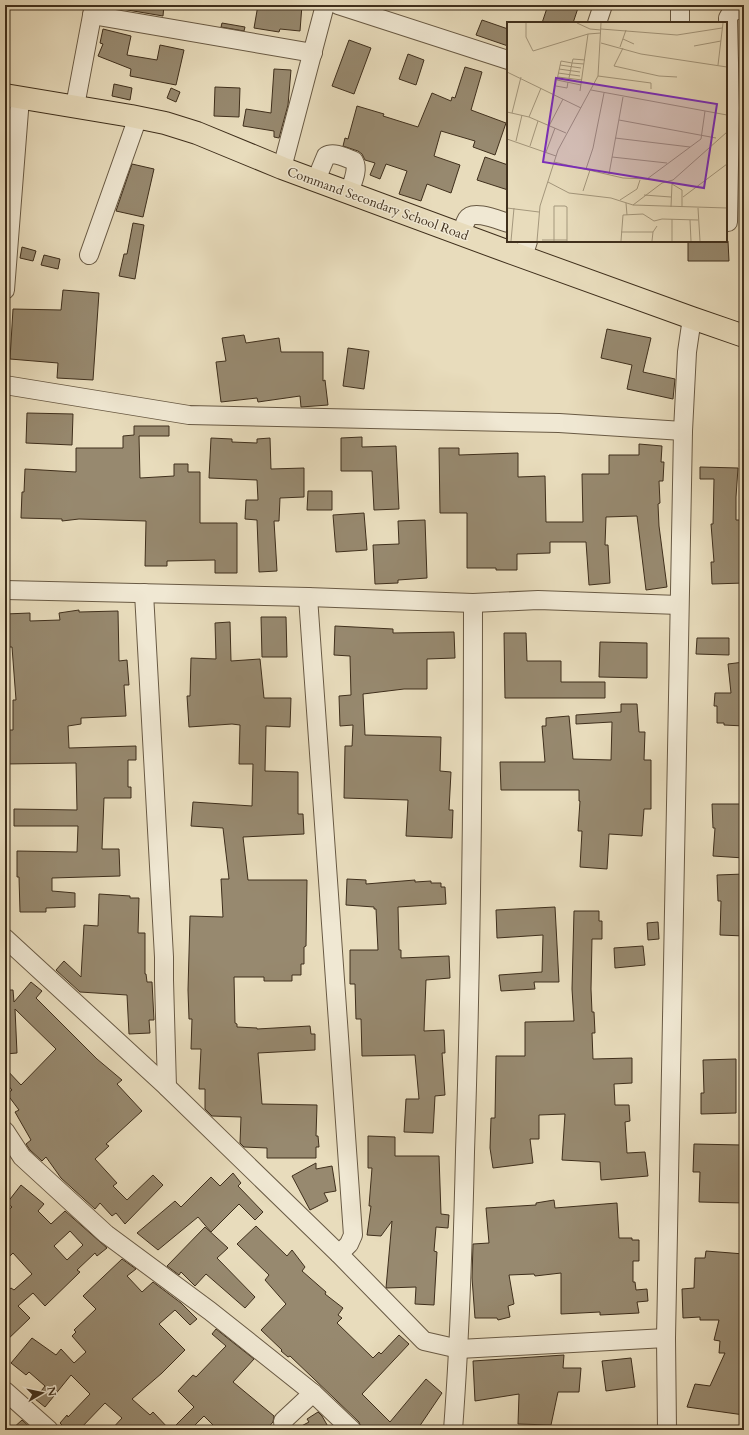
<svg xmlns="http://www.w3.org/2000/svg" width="749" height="1435" viewBox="0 0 749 1435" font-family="Cardo,serif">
  <rect width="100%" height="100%" fill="#e8dcbc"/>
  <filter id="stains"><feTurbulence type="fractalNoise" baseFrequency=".005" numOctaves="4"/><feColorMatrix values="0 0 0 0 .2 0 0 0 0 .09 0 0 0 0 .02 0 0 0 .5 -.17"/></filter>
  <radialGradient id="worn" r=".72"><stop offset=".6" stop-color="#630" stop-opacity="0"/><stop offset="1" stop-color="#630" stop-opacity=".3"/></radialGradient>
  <!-- building -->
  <g fill="#97896f" stroke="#3f2f1c" fill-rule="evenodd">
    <path d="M104 5H164L163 16 104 6Z"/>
    <path d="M258 5H302L300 31 280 29 279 32 254 28Z"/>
    <path d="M548 5H579L573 23H542Z"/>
    <path d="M482 20 508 29V46L476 35Z"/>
    <path d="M222 23 245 27 244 31 221 27Z"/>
    <path d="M103 29 131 36 127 55 157 60 160 45 184 50 176 85 130 76 131 69 98 56 103 44 100 43Z"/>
    <path d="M349 40 371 48 354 94 332 86Z"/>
    <path d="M408 54 424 60 416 85 399 79Z"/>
    <path d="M739 57H744V98H740Z"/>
    <path d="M465 67 482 72 471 110 506 123 495 155 473 147 475 141 441 131 434 156 460 165 451 193 427 184 421 201 399 194 407 171 386 164 380 179 370 175 375 163 365 160 362 154 358 151 343 146 345 138 348 139 357 106 384 114 383 116 418 127 432 93 451 101 452 97 455 98Z"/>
    <path d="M274 69 291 70 288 105 279 138 274 137V131L243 126 246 109 271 113Z"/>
    <path d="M114 84 132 88 130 100 112 96Z"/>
    <path d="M215 87 240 88 239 117 214 116Z"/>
    <path d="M171 88 180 92 176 102 167 98Z"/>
    <path d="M485 157 508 165V190L477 180Z"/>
    <path d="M132 164 154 169 143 217 116 211Z"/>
    <path d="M133 223 144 225 135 279 119 276 124 254H127Z"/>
    <path d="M688 241H728L729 261H688Z"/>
    <path d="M22 247 36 251 33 261 20 258Z"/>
    <path d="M44 255 60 259 58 269 41 265Z"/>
    <path d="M63 290 99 293 93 380 57 378 58 363 10 359 13 309 61 310Z"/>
    <path d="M607 329 651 338 643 372 675 379 673 399 627 389 632 365 601 358Z"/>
    <path d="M244 335 246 343 279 338 281 352H323V381L325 380 328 405 301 407 300 396 258 402 257 398 221 402 216 362 226 361 222 338Z"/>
    <path d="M348 348 369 351 364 389 343 386Z"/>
    <path d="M27 413 73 414 72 445 26 443Z"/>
    <path d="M134 426H169V436H139L140 478 174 476V464H188V472H200V523H237V573H215V560L167 561V566H145L146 521 79 519 62 521V519L21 518 22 492H24L25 469 76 472V448H123V436L134 435Z"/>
    <path d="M362 437V447L396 446 399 509 374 510 372 471H341V438Z"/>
    <path d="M211 438 232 439V442L257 443V439L270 438 271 469 304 468V497L280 498 279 521H274L277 571 259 572 257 520 245 519 246 500H258L257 480 209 478Z"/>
    <path d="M639 444 662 446 661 462H664L663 481H659L660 503 658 504 659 526 667 587 646 590 637 516 606 517 605 545H608L610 583 589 585 586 542H550V553L517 554V570H496V568H467V513H440L439 448H459V455L518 453V477L545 476 546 522H583L582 474H609V455H639Z"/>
    <path d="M700 467 738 468 736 497V520H744V583L712 584 711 562H714L711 524H713L714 479H700Z"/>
    <path d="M308 491H332V510H307Z"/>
    <path d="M364 513 367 550 336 552 333 515Z"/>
    <path d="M425 520 427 578 398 580V583L375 584 373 545 399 544 398 521Z"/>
    <path d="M79 610V612L118 611 119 661 127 660 129 685H124L126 716 81 718V724L68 726 69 748 136 746V760H128V787H131V798H104L102 849H119L120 876 52 878V891L75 893V907L46 908V912H20L19 877H17V851L77 852 78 826H14V809L77 810 76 763 5 764V730H13V700H16L12 647H5V614L30 613V621L60 620 59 613Z"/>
    <path d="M261 617H286L287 657H262Z"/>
    <path d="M230 622 231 661 260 659 264 698H291L290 727 266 726 265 771 298 772V814H303L304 834 243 837 248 880H307L306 946 304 947V964H301V975H292V981H264V977H234L235 1023 237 1024V1027L257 1028V1029L310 1026 311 1034H315V1050L258 1053 262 1104 317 1105 316 1136H318L319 1147H316V1158H267V1148L244 1147 240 1143 241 1117 212 1116 205 1109V1089H199L201 1049H191L192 1019H189L188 990 190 916 223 917 221 879H229L223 828 191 826 193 802 252 806 253 764H239L240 725 232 724 189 727 187 696H190L191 658 216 659 215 623Z"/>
    <path d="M335 626 393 629V633L454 632 455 658 427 659V689H404L363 694 365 735 441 737 440 771 451 772 449 810H453L452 838 406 836 408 800 344 798 345 746H352L353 725 340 726 339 696 351 695 350 656 334 655Z"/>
    <path d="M504 633H526L527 661H561V682H605V698H505Z"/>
    <path d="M697 638H729V655L696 654Z"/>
    <path d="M600 642 647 643V678L599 677Z"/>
    <path d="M744 662V726L724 725V723H717V706H714L715 693H731L728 664Z"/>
    <path d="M621 704H637L639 732H645L644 760H651V809H644L642 836 609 834 607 869 580 867 582 831H578L580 801H579V790H501L500 762H545L542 726H546V718L569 716 573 759 611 760 612 722 576 724V715L621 712Z"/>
    <path d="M712 804H744V858L713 856 715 828H713Z"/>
    <path d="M744 874V936L720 935 721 901H718L717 875Z"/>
    <path d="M347 879 366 880V884L415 880V882L431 881V883H441V887H445L446 904 398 907 399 950H401V958L449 956 450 978 426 980 424 1031 444 1030 445 1053H442L445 1095 435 1096 433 1133 404 1132 406 1099H419L415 1055 362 1056 361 1019H356L355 984H350V950H378L376 909H374V907L346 905Z"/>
    <path d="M99 894 130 896V898H139L138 933H145V974H146L147 982H152L154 1020H149L150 1033 129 1034 127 995 80 992 56 970 64 961 81 977 84 925 98 926Z"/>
    <path d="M555 907 559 982H534L535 989 501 991 499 975 542 972 543 935 497 938 496 910Z"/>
    <path d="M574 911H599V921H602V939H592L591 989 592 1012H594L595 1033H592L593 1059 632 1058V1083L614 1084 615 1105H629L630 1121 625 1122 627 1153 645 1152 648 1176 601 1180 600 1162 562 1160 565 1114 539 1115V1139H530L533 1163 493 1168 490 1148 491 1118H495L496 1056H525V1022L574 1021 572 989Z"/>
    <path d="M658 922 659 939 648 940 647 923Z"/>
    <path d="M643 946 645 965 615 968 614 948Z"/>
    <path d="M31 982 42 991 36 998 97 1059 122 1080 117 1084 142 1111 106 1144 109 1146 95 1159 117 1183 113 1186 127 1200 153 1175 163 1185 125 1224 116 1213 112 1216 100 1203 95 1209 61 1178 46 1157 42 1161 30 1150 26 1144 31 1140 15 1112 19 1110 7 1094 12 1090 5 1082V1068L21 1085 56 1049 15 1009 17 1053 5 1054V990H13L14 1002Z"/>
    <path d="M736 1059V1113L701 1114V1093H704L703 1060Z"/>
    <path d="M368 1136 395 1137V1156H439L441 1214 449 1215 448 1228 436 1227 434 1251 437 1252 434 1305 415 1304 416 1287 386 1288 392 1221 381 1236 367 1235 371 1206H369L372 1168H368Z"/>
    <path d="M694 1144 741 1145 740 1180H744V1203L699 1202 700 1172H693Z"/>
    <path d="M316 1163V1169L332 1166 336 1191 324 1193 328 1201 310 1210 292 1176Z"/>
    <path d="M233 1173 241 1183 238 1186 263 1212 255 1220 239 1204 211 1232 198 1217 158 1250 137 1233 175 1201 181 1207 211 1177 220 1186Z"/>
    <path d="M21 1185 44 1204 38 1211 51 1224 65 1211 107 1248 97 1256 95 1253 77 1270 80 1272 45 1306 33 1293 18 1306 30 1318 5 1342V1293L11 1288 14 1290 32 1274 13 1253 5 1261V1213L12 1207 7 1203ZM70 1231 83 1245 67 1260 54 1246Z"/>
    <path d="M554 1200 555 1208 617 1203 619 1238H632V1240H639V1261H633V1282H635L636 1290 647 1289 648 1301 637 1302 639 1313 600 1315V1312L561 1314V1273L535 1276 534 1274 509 1275 514 1304 508 1306 510 1317 498 1320 497 1318H475L472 1278 473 1244 489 1243 486 1208 536 1205V1203Z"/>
    <path d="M256 1226 287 1256 292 1250 305 1267 302 1271 326 1292 325 1294 343 1308 338 1315 342 1318 337 1323 373 1358 379 1352 381 1354 399 1335 409 1344 362 1394 390 1422 426 1379 442 1393 417 1430H362L359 1422 290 1356 288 1357 281 1351 282 1350 261 1330 286 1304 265 1280 269 1275 237 1244Z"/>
    <path d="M205 1227 228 1248 217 1258 255 1297 245 1308 206 1274 195 1286 181 1272 179 1275 167 1266Z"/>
    <path d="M706 1251 744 1254V1415L687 1407 695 1384 710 1386 725 1353H719L720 1341 714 1340 719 1320H700V1317L683 1318 682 1289 694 1288 695 1258H705Z"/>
    <path d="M122 1259 136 1269 127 1276 142 1292 153 1282 181 1303 197 1319 190 1325 175 1310 159 1324 185 1350 162 1373 132 1399 150 1415 153 1412 170 1430H111L122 1418 105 1403 79 1430H67L60 1423 67 1415 68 1417 90 1394 71 1375 45 1407 35 1399 45 1386 29 1372 26 1375 11 1363 32 1338 56 1355 61 1349 74 1363 86 1352 72 1336 76 1332 74 1330 96 1309 83 1296Z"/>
    <path d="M216 1329 254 1359 233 1382 274 1416 273 1422 266 1430H218L204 1416 190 1430H171L194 1407 178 1391 193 1375 196 1377 226 1346 212 1334Z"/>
    <path d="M564 1355 563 1368H581L579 1392H558L551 1425 518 1424 519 1394 475 1401 473 1361Z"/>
    <path d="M631 1358 635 1387 606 1391 602 1361Z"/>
    <path d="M318 1412 322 1416 330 1430H294L309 1422 307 1419Z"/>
    <path d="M22 1420 33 1430H11Z"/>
  </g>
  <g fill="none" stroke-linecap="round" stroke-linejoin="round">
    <defs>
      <g id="minor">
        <path d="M338 5 508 60"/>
        <path d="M680 9V23"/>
        <path d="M92 15 313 53"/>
        <path d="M597 23 603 5"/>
        <path d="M75 106 94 5"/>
        <path d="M282 168 325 5"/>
        <path d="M316 180 326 156C334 151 346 158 354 161 359 170 352 183 349 193"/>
        <path d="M728 222 730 108 728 18 732 11 744 9"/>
        <path d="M461 234C463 230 464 224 467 219 473 209 498 220 508 223"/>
        <path d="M89 255 138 117"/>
        <path d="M523 257 528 241"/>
        <path d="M5 290 20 98"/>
        <path d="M5 385 189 415 559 423 683 431"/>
        <path d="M5 590 308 597 473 603 538 600 679 605"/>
        <path d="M144 593 164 957V980L167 1087"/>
        <path d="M308 597 353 1235 349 1244 339 1254"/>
        <path d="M5 938 167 1087 339 1254 424 1341 459 1349 666 1338"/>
        <path d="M5 1131 22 1157 106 1234 210 1311 313 1393 352 1430"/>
        <path d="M5 1391 49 1430"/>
        <path d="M284 1430 283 1421 313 1393"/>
        <path d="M453 1430C460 1337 463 1245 465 1152 471 969 473 786 473 603"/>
        <path d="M667 1430 666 1338 683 431 687 352 692 318"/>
      </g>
      <path id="major" d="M5 95 131 116 165 123 197 133 282 168 501 249 692 318 744 336"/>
    </defs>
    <!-- minor casing -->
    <use href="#minor" stroke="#695a44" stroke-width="20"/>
    <!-- major casing -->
    <use href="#major" stroke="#3f2f1c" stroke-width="24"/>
    <!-- minor -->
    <use href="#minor" stroke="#f0e8d3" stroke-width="18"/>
    <!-- major -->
    <use href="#major" stroke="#e8dcbc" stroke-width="22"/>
  </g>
  <g text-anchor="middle" stroke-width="3" stroke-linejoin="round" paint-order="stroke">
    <!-- street labels -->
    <g font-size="13" fill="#3f2f1c" stroke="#f0e8d3">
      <text transform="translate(378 203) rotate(20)" y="5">Command Secondary School Road</text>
    </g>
  </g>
  <!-- overview -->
  <g transform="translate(507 22)">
    <rect width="220" height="220" fill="#e8dcbc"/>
    <path fill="none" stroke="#a4977c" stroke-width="1" d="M19 1V15L26 29 81 12 94 11M70 1 83 7 94 8M94 7 170 13 215 6M116 17 127 22M94 21 134 32 220 45M187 24 214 19M113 25 119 8M116 26 107 44 152 54 170 55M53 43 74 46M211 43 216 1M52 47 73 50M0 50 74 86M51 51 73 54M91 54 144 61V67M51 55 75 58M62 56 65 41 77 42M74 63 50 58 54 39 65 41 66 37 78 38M49 64 60 66 61 60M84 68 220 93M73 69 81 12M0 90 22 95 59 111M5 91 14 55M22 95 34 66M112 98 209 116M42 104 56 77M108 116 183 125M0 117 49 134M9 119 15 93M23 124 31 99M39 130 48 106M105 135 160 141M47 140 116 156 140 157 194 117 198 89M79 147 86 126 97 71M102 152 116 75M41 160 62 171 104 176 126 183 220 186M165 162 175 168V185M76 169 83 148M137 173 164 175M176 175 220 142M113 178 130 167 133 158M119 181 120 193M126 183 155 161 166 158 220 110M164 185 165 162M0 186 32 190M191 186 193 219M165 197V219M183 198 184 219M114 210H146M35 218H60M4 219 7 186M30 219 33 184 51 128 91 54 94 1M47 219V184H58L60 185V219M114 219 116 193 136 192 147 199 155 197 191 198M145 219 146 210 150 204"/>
    <path fill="#7b2cbf" fill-opacity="0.15" stroke="#7b2cbf" stroke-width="2" d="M49 56 210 82 197 166 36 140Z"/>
    <rect width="220" height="220" fill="none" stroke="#3f2f1c" stroke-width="2"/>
  </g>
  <!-- margin -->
  <rect width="749" height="1435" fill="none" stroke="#e8dcbc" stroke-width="20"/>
  <rect x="6" y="6" width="737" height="1423" fill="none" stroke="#3f2f1c" stroke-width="2"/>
  <rect x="10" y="10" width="729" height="1415" fill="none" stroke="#3f2f1c"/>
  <!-- north arrow -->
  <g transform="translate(42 1393) rotate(81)" stroke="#f0e8d3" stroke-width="3" paint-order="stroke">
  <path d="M0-3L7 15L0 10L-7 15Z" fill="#3f2f1c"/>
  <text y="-6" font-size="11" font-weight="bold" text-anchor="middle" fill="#3f2f1c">N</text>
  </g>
  <rect width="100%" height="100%" filter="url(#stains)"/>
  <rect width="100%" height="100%" fill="url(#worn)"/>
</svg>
